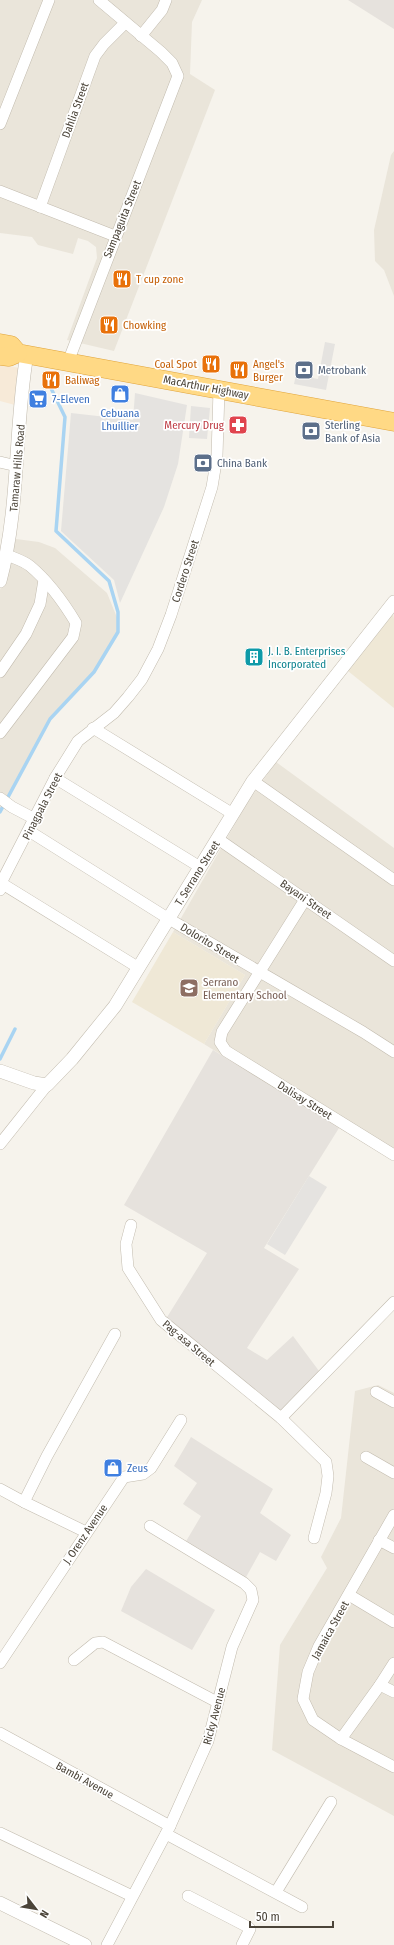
<svg xmlns="http://www.w3.org/2000/svg" width="394" height="1945" viewBox="0 0 394 1945" font-family="'Fira Sans Condensed',sans-serif">
  <rect width="100%" height="100%" fill="#f6f3ec"/>
  <!-- residential -->
  <g fill="#eae5da">
    <path d="M0 0H202L192 22 190 74 215 90 114 351 67 340 97 258 96 247 88 241 78 238 73 254 38 245 32 237 0 233Z"/>
    <path d="M394 151V296L384 270 375 261 374 230 391 155Z"/>
    <path d="M16 539 39 542 55 548 107 593 118 620V632L89 678 61 705 49 721 0 812V590Z"/>
    <path d="M276 762 394 848V1161L299 1104 204 1044 245 975 173 932 247 803Z"/>
    <path d="M378 1385 394 1393V1816L272 1750 280 1645 327 1568 321 1557 341 1518 355 1391Z"/>
  </g>
  <!-- commercial -->
  <path fill="#f7ead8" d="M0 364 19 368 15 405 0 401Z"/>
  <!-- industrial -->
  <g fill="#e6e2dd">
    <path d="M348 0H394V29Z"/>
    <path d="M213 1050 339 1128 264 1248 299 1269 247 1348 267 1360 293 1336 319 1371 279 1413 164 1322 207 1253 124 1205Z"/>
    <path d="M191 1437 273 1489 260 1513 291 1535 276 1561 260 1552 245 1579 185 1543 201 1516 183 1504 197 1483 174 1466Z"/>
    <path d="M146 1569 215 1610 192 1650 121 1611 131 1587Z"/>
  </g>
  <!-- education -->
  <g fill="#efe8d6">
    <path d="M393 614 394 619V708L348 671Z"/>
    <path d="M173 932 245 975 204 1044 132 1002Z"/>
  </g>
  <!-- parking -->
  <g fill="#e5e3e0">
    <path d="M325 342 335 344 326 390 294 384 296 375 318 379Z"/>
    <path d="M135 393 187 405 178 464 164 507 120 603 114 580 61 531 71 413 133 420Z"/>
    <path d="M191 406 210 408 207 439 189 438Z"/>
    <path d="M309 1176 327 1187 285 1255 267 1244Z"/>
  </g>
  <g fill="none" stroke-linecap="round" stroke-linejoin="round">
    <!-- stream -->
    <g stroke="#a9d4f2" stroke-width="3.5">
      <path d="M0 812 50 719 94 672 118 632V612L109 581 56 531 65 417 47 380"/>
      <path d="M0 1059 15 1029"/>
    </g>
    <defs>
      <g id="minor">
        <path d="M141 36 162 10 166 0"/>
        <path d="M0 124 49 0"/>
        <path d="M0 191 115 236"/>
        <path d="M40 207 95 56 104 44 125 23"/>
        <path d="M68 362 178 76 172 63 161 52 99 0"/>
        <path d="M0 462 17 466"/>
        <path d="M0 672 26 634 40 604 44 580"/>
        <path d="M93 728 233 814"/>
        <path d="M0 733 73 637 76 623C64 603 48 581 30 566 24 561 14 558 7 555"/>
        <path d="M55 778 200 867"/>
        <path d="M253 781 394 880"/>
        <path d="M0 798 12 807 35 819"/>
        <path d="M29 831 169 919 363 1032 394 1052"/>
        <path d="M218 839 394 961"/>
        <path d="M1 883 139 968"/>
        <path d="M0 890 1 883 55 778 78 741 114 713 128 697 142 679 158 649 171 615 212 487 217 456 219 390"/>
        <path d="M306 898 222 1032 220 1042 226 1051 394 1155"/>
        <path d="M0 1144 47 1085"/>
        <path d="M131 1225 126 1244 128 1268 161 1320 281 1418 326 1462 328 1476 326 1493 314 1538"/>
        <path d="M376 1392 394 1402"/>
        <path d="M281 1418 394 1302"/>
        <path d="M366 1457 394 1473"/>
        <path d="M0 1489 24 1502"/>
        <path d="M394 1515 319 1646 308 1672 303 1699 313 1720 341 1739 394 1767"/>
        <path d="M86 1532 24 1502 47 1456 115 1334"/>
        <path d="M379 1540 394 1548"/>
        <path d="M349 1595 394 1622"/>
        <path d="M74 1660 95 1643 103 1642 217 1702"/>
        <path d="M0 1663 124 1477 143 1474 151 1468 181 1420"/>
        <path d="M380 1685 394 1692"/>
        <path d="M0 1733 170 1826"/>
        <path d="M341 1739 380 1685 394 1663"/>
        <path d="M0 1833 132 1896"/>
        <path d="M166 1834 302 1907"/>
        <path d="M276 1892 331 1802"/>
        <path d="M188 1896 248 1927 250 1929 242 1945"/>
        <path d="M107 1945 170 1826 208 1741 232 1647 253 1600 251 1590 244 1583 150 1526"/>
      </g>
      <g id="tertiary">
        <path d="M0 581C20 507 14 430 27 354"/>
        <path d="M0 1071 34 1083 47 1085 72 1059 115 1006 253 781 394 602"/>
        <path d="M0 1903 85 1945"/>
      </g>
      <g id="trunk">
        <path d="M0 343 11 345 18 353 394 422"/>
        <path d="M0 356 9 357 18 353"/>
      </g>
    </defs>
    <!-- minor casing -->
    <use href="#minor" stroke="#c2bbae" stroke-width="12"/>
    <!-- tertiary casing -->
    <use href="#tertiary" stroke="#c2bbae" stroke-width="14"/>
    <!-- trunk casing -->
    <use href="#trunk" stroke="#e0a43c" stroke-width="19"/>
    <!-- minor -->
    <use href="#minor" stroke="#fff" stroke-width="11"/>
    <!-- tertiary -->
    <use href="#tertiary" stroke="#fff" stroke-width="13"/>
    <!-- trunk -->
    <use href="#trunk" stroke="#ffd985" stroke-width="18"/>
  </g>
  <!-- icons -->
  <defs>
    <symbol id="restaurant-square" viewBox="-11 -11 22 22"><rect x="-9" y="-9" width="18" height="18" rx="4" fill="#e8710a" stroke="#fff"/><path d="M-5-6h1v4h1v-4h1v4h1v-4h1v5L-1.5 .5V6h-2V.5L-5-1ZM5-6V6H3V1.5H1.5Q1.5-4 5-6Z" fill="#fff"/></symbol>
    <symbol id="bank-square" viewBox="-11 -11 22 22"><rect x="-9" y="-9" width="18" height="18" rx="4" fill="#5c6f8a" stroke="#fff"/><path d="M-6-4H6V4H-6ZM0-2.3a2.3 2.3 0 1 0 0 4.6a2.3 2.3 0 1 0 0-4.6Z" fill="#fff"/></symbol>
    <symbol id="shop-square" viewBox="-11 -11 22 22"><rect x="-9" y="-9" width="18" height="18" rx="4" fill="#3f7fe0" stroke="#fff"/><path d="M-5-2.5h2.3a2.7 3.5 0 0 1 5.4 0H5L5.5 6h-11ZM-1.5-2.5h3a1.5 2.3 0 0 0-3 0Z" fill="#fff"/></symbol>
    <symbol id="supermarket-square" viewBox="-11 -11 22 22"><rect x="-9" y="-9" width="18" height="18" rx="4" fill="#3f7fe0" stroke="#fff"/><path d="M-6-5.5h2.5l.6 2H6L4.5 2H-2.5L-4.4-4H-6ZM-1.5 3.2a1.3 1.3 0 1 0 .1 0ZM3 3.2a1.3 1.3 0 1 0 .1 0Z" fill="#fff"/></symbol>
    <symbol id="pharmacy-square" viewBox="-11 -11 22 22"><rect x="-9" y="-9" width="18" height="18" rx="4" fill="#e0444e" stroke="#fff"/><path d="M-2-6h4v4h4v4h-4v4h-4v-4h-4v-4h4Z" fill="#fff"/></symbol>
    <symbol id="building-square" viewBox="-11 -11 22 22"><rect x="-9" y="-9" width="18" height="18" rx="4" fill="#0f9aa8" stroke="#fff"/><path d="M-4-6H4V6H1V3H-1V6H-4ZM-2.5-4.3h1.7v1.8h-1.7ZM.8-4.3h1.7v1.8H.8ZM-2.5-1h1.7V.8h-1.7ZM.8-1h1.7V.8H.8Z" fill="#fff"/></symbol>
    <symbol id="school-square" viewBox="-11 -11 22 22"><rect x="-9" y="-9" width="18" height="18" rx="4" fill="#8d6e63" stroke="#fff"/><path d="M0-5L7-2L0 1L-7-2ZM-4 1L0 2.5L4 1V4Q0 6-4 4Z" fill="#fff"/></symbol>
  </defs>
  <g fill-rule="evenodd">
    <use href="#restaurant-square" x="111" y="268" width="22" height="22"/>
    <use href="#restaurant-square" x="98" y="314" width="22" height="22"/>
    <use href="#restaurant-square" x="200" y="353" width="22" height="22"/>
    <use href="#restaurant-square" x="228" y="359" width="22" height="22"/>
    <use href="#bank-square" x="293" y="359" width="22" height="22"/>
    <use href="#restaurant-square" x="40" y="369" width="22" height="22"/>
    <use href="#shop-square" x="109" y="383" width="22" height="22"/>
    <use href="#supermarket-square" x="27" y="388" width="22" height="22"/>
    <use href="#pharmacy-square" x="227" y="414" width="22" height="22"/>
    <use href="#bank-square" x="300" y="420" width="22" height="22"/>
    <use href="#bank-square" x="192" y="452" width="22" height="22"/>
    <use href="#building-square" x="243" y="646" width="22" height="22"/>
    <use href="#school-square" x="178" y="977" width="22" height="22"/>
    <use href="#shop-square" x="102" y="1457" width="22" height="22"/>
  </g>
  <g text-anchor="middle" stroke-width="3.5" stroke-linejoin="round" paint-order="stroke">
    <!-- street labels -->
    <g font-size="11" fill="#4b4439" stroke="#fff">
      <text transform="translate(75 110) rotate(-70)" y="4">Dahlia Street</text>
      <text transform="translate(122 219) rotate(-68)" y="4">Sampaguita Street</text>
      <text transform="translate(206 387) rotate(11)" y="4">MacArthur Highway</text>
      <text transform="translate(17 468) rotate(-85)" y="4">Tamaraw Hills Road</text>
      <text transform="translate(185 571) rotate(-72)" y="4">Cordero Street</text>
      <text transform="translate(42 806) rotate(-63)" y="4">Pinagpala Street</text>
      <text transform="translate(197 873) rotate(-58)" y="4">T. Serrano Street</text>
      <text transform="translate(306 899) rotate(35)" y="4">Bayani Street</text>
      <text transform="translate(210 943) rotate(31)" y="4">Dolorito Street</text>
      <text transform="translate(305 1100) rotate(32)" y="4">Dalisay Street</text>
      <text transform="translate(189 1343) rotate(40)" y="4">Pag-asa Street</text>
      <text transform="translate(85 1534) rotate(-56)" y="4">J. Orenz Avenue</text>
      <text transform="translate(330 1630) rotate(-61)" y="4">Jamaica Street</text>
      <text transform="translate(214 1716) rotate(-75)" y="4">Ricky Avenue</text>
      <text transform="translate(85 1780) rotate(29)" y="4">Bambi Avenue</text>
    </g>
    <!-- food labels -->
    <g font-size="11" fill="#c56008" stroke="#fff" text-anchor="start">
      <text x="136" y="283">T cup zone</text>
      <text x="123" y="329">Chowking</text>
      <text x="197" y="368" text-anchor="end">Coal Spot</text>
      <text x="253" y="368">Angel's<tspan x="253" dy="13">Burger</tspan></text>
      <text x="65" y="384">Baliwag</text>
    </g>
    <!-- service labels -->
    <g font-size="11" fill="#4e5e75" stroke="#fff" text-anchor="start">
      <text x="318" y="374">Metrobank</text>
      <text x="325" y="429">Sterling<tspan x="325" dy="13">Bank of Asia</tspan></text>
      <text x="217" y="467">China Bank</text>
    </g>
    <!-- shop labels -->
    <g font-size="11" fill="#366cbe" stroke="#fff" text-anchor="start">
      <text x="52" y="403">7-Eleven</text>
      <text x="120" y="417" text-anchor="middle">Cebuana<tspan x="120" dy="13">Lhuillier</tspan></text>
      <text x="127" y="1472">Zeus</text>
    </g>
    <!-- health labels -->
    <g font-size="11" fill="#be3a42" stroke="#fff" text-anchor="end">
      <text x="224" y="429">Mercury Drug</text>
    </g>
    <!-- culture labels -->
    <g font-size="11" fill="#0d838f" stroke="#fff" text-anchor="start">
      <text x="268" y="655">J. I. B. Enterprises<tspan x="268" dy="13">Incorporated</tspan></text>
    </g>
    <!-- education labels -->
    <g font-size="11" fill="#785e54" stroke="#fff" text-anchor="start">
      <text x="203" y="986">Serrano<tspan x="203" dy="13">Elementary School</tspan></text>
    </g>
  </g>
  <!-- north arrow -->
  <g transform="translate(36 1909) rotate(121)" stroke="#ffffff" stroke-width="3" paint-order="stroke">
  <path d="M0-3L7 15L0 10L-7 15Z" fill="#4b4439"/>
  <text y="-6" font-size="11" font-weight="bold" text-anchor="middle" fill="#4b4439">N</text>
  </g>
  <!-- scale -->
  <path d="M250 1921v6h83v-6" fill="none" stroke="#4b4439" stroke-width="2"/>
  <text x="256" y="1921" font-size="12" fill="#4b4439" stroke="#ffffff" stroke-width="3" paint-order="stroke">50 m</text>
</svg>
